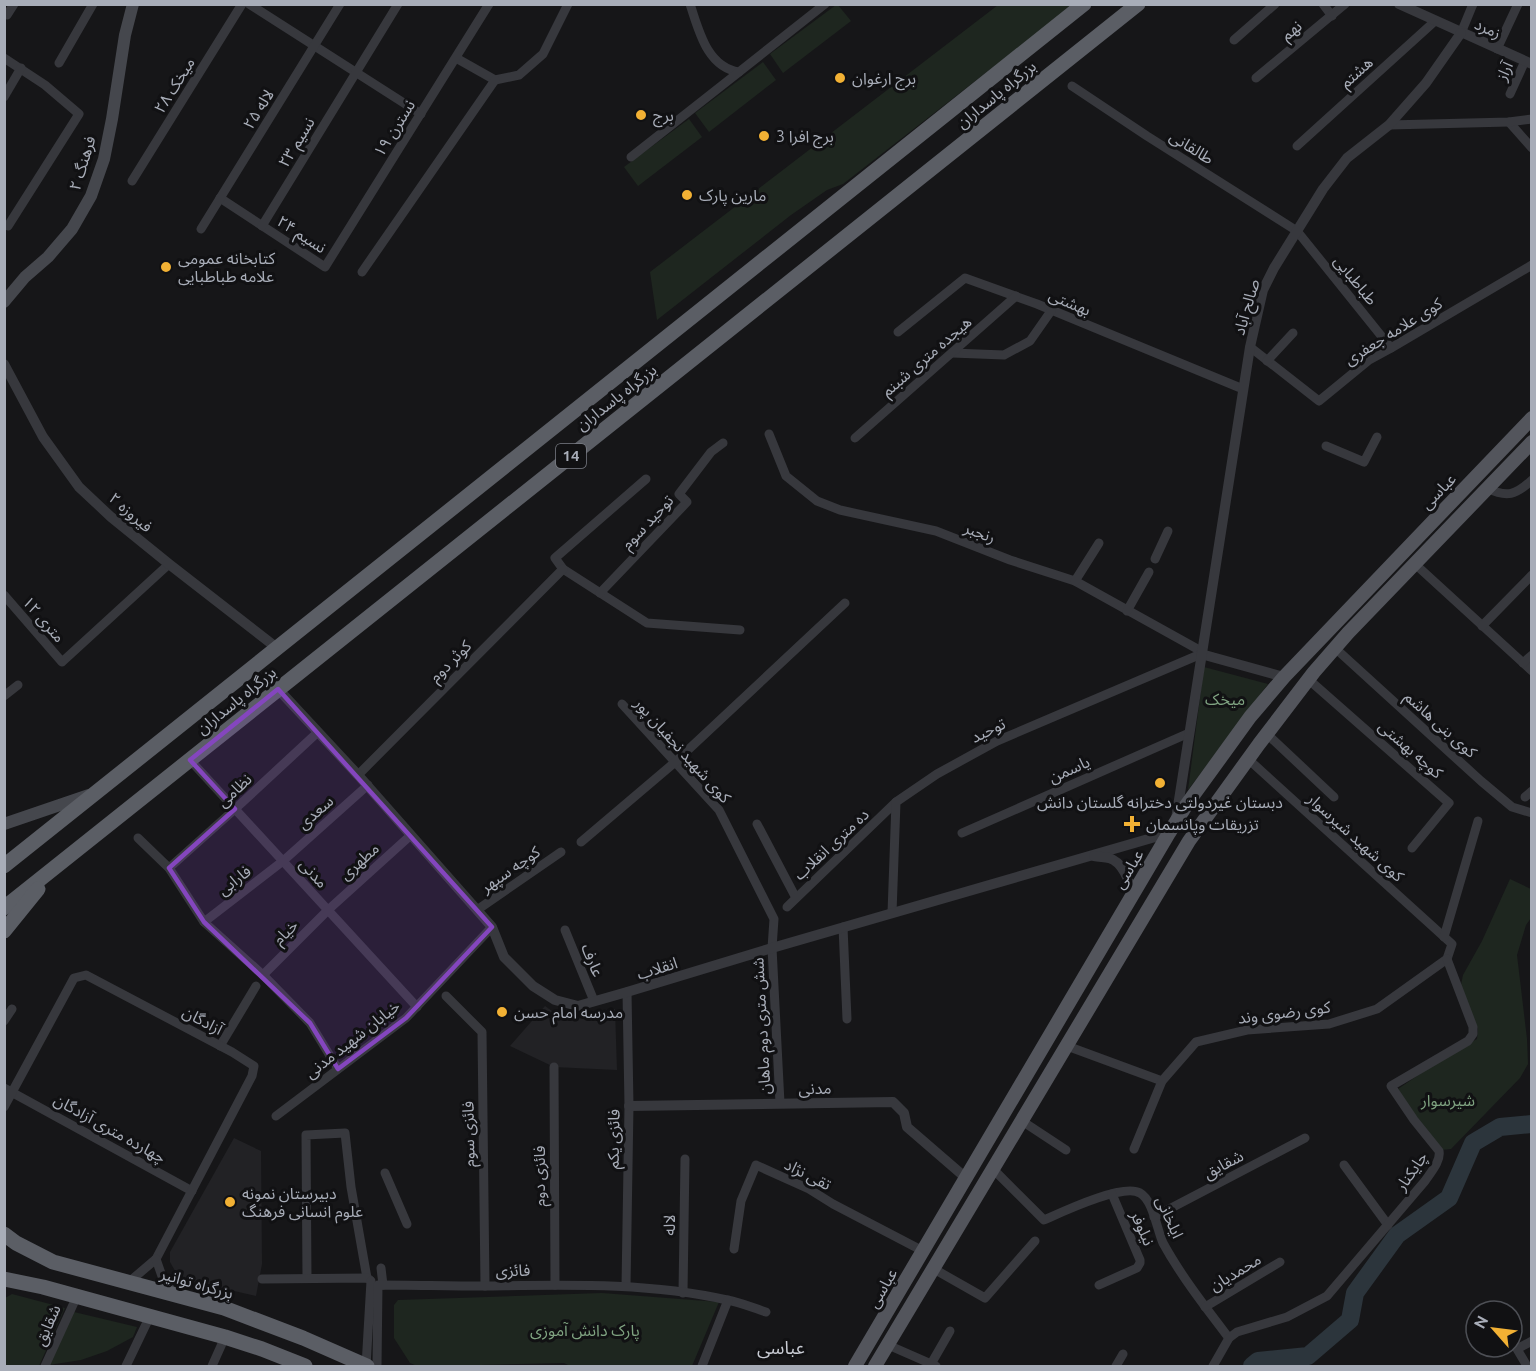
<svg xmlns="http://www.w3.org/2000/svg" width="1536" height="1371" viewBox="0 0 1536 1371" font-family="Ubuntu,'Noto Sans Arabic',sans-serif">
  <rect width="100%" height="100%" fill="#161618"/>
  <!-- built -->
  <g fill="#222225">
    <path d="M545 1006 560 1017 574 1020 615 1009 617 1070 554 1067 510 1046Z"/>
    <path d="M234 1138 261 1151 262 1264 256 1296 195 1282 178 1276 170 1262V1252Z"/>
  </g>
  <!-- green -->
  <g fill="#1e261f">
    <path d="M836 5H838L851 21 783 73 770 54Z"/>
    <path d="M998 5H1073L843 184 827 190 791 215 657 320 650 272Z"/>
    <path d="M763 62 776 80 709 132 695 113Z"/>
    <path d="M689 119 702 137 638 186 624 167Z"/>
    <path d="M1204 667 1268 684 1188 790Z"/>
    <path d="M1510 879 1531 889V918L1526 925 1517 955 1527 1039 1528 1064 1520 1078 1451 1149 1441 1150 1430 1142 1398 1089 1452 1052 1477 1039 1478 1029 1460 990 1463 975 1482 941Z"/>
    <path d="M602 1293 719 1302 692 1366H570L564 1363 481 1365 480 1366H417L410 1363 394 1338V1305L398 1300Z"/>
    <path d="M12 1294 65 1308 39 1366H5V1298Z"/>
    <path d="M74 1312 137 1327 133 1337 107 1351 81 1360 49 1365Z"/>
  </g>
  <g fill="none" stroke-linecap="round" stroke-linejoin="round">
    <!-- river -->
    <path stroke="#2c353c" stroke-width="18" d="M1252 1366 1258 1361 1308 1356 1350 1320 1355 1293 1397 1235 1449 1198 1473 1143 1500 1127 1532 1124"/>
    <!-- minor -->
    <g stroke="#37383d" stroke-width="9">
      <path d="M249 4 421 114"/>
      <path d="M690 4C699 31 707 67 739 72L825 4"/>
      <path d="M1323 4 1332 16"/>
      <path d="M7 15 14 4"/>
      <path d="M1461 33 1473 4"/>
      <path d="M1234 40 1275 4"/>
      <path d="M1497 49 1518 4"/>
      <path d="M4 58 45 85 79 114 8 226"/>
      <path d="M456 58 495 80 519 75 543 54 568 4"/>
      <path d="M59 63 93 4"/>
      <path d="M1256 78 1345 4"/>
      <path d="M1072 86 1147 136 1297 231 1391 348"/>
      <path d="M1510 94 1525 61"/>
      <path d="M4 97 21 68"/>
      <path d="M1509 122 1532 148"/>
      <path d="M1389 125 1509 122 1532 119"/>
      <path d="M1297 146 1435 21"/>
      <path d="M631 157 739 72"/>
      <path d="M132 181 242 4"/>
      <path d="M220 198 325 267 489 4"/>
      <path d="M262 226 398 4"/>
      <path d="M201 229 340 4"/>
      <path d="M362 272 495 80"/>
      <path d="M898 332 965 278 1037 304 1243 389"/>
      <path d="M1250 347 1319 401 1369 360 1391 348 1532 265"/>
      <path d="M952 353 1004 355 1030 341 1051 311"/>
      <path d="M1267 361 1293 333"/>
      <path d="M769 434 786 476 817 501 840 510 936 531 1010 560 1075 581 1201 651"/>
      <path d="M855 438 1016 296"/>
      <path d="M1326 446 1364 462 1377 437"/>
      <path d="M646 479 555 558 563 569 647 623 740 630"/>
      <path d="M1487 488C1507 498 1516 495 1532 480"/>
      <path d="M1155 559 1168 531"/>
      <path d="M1415 564 1532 671"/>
      <path d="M1075 581 1099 543"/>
      <path d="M600 593 687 502 679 494 711 452 723 443"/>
      <path d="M4 595 62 662 169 564"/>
      <path d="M1127 611 1149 572"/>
      <path d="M1482 626 1532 575"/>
      <path d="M1335 648 1481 781 1512 807 1532 813"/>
      <path d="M1523 663 1532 655"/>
      <path d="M1308 679 1449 803 1412 848"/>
      <path d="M4 696 18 685"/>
      <path d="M622 704 719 810 774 919 772 948 780 1103"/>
      <path d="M1267 734 1334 797"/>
      <path d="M1248 759 1452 944 1447 959"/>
      <path d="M190 760 417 1007"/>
      <path d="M358 775 563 569"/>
      <path d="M1525 797 1532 791"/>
      <path d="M757 824 796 898"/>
      <path d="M962 833 1189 733"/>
      <path d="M138 838 169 868 204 922 263 975 310 1023 338 1069"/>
      <path d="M581 842 674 763 845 603"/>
      <path d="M169 868 235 809 318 732"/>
      <path d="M787 907 896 802"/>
      <path d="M477 910 561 852"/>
      <path d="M892 913 896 802 937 774 997 741 1201 654"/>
      <path d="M204 922 283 861 368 785"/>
      <path d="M843 927 847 1019"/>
      <path d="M565 930 594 1001"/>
      <path d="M1444 937 1478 821"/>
      <path d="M263 975 328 910 411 835"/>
      <path d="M446 996 482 1032 485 1286"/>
      <path d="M4 1021 12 1009"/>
      <path d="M220 1046 256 986"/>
      <path d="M1067 1046 1162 1081"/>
      <path d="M554 1067 555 1285"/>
      <path d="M4 1088 192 1191"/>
      <path d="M4 1107 74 978 86 975 232 1052 254 1066 252 1076 156 1259 129 1282"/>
      <path d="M276 1116 406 1018 492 927"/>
      <path d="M1022 1121 1066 1150"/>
      <path d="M1134 1149 1162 1081 1196 1042 1247 1030 1329 1024 1377 1009 1447 959"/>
      <path d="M1344 1165 1388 1225"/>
      <path d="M993 1169 1044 1220C1062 1212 1123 1183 1140 1193 1153 1200 1157 1230 1163 1243 1181 1276 1206 1308 1229 1338"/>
      <path d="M385 1173 407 1224"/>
      <path d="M1154 1217 1305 1138"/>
      <path d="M734 1249 741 1201 756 1165 809 1189 833 1204 923 1251"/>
      <path d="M156 1259 163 1279 174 1294"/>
      <path d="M381 1268 383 1285"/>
      <path d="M934 1269 985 1298 1035 1241"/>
      <path d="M307 1278 306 1135 345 1133 351 1187 367 1278"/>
      <path d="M262 1279 367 1278 370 1280"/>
      <path d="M1099 1285 1137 1268 1140 1263V1260L1112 1194"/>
      <path d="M626 1286 629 1106 627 992"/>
      <path d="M683 1293 685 1159"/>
      <path d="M1205 1307 1280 1262"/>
      <path d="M888 1345 936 1366"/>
      <path d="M931 1364 950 1331"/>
      <path d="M45 1366 77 1296"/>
      <path d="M126 1366 150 1316"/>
      <path d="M212 1366 225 1337"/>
      <path d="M366 1366 371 1281"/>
      <path d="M377 1366 378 1285C413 1285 448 1286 484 1286 565 1285 647 1282 727 1300 740 1302 753 1308 766 1312"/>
      <path d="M702 1366 728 1300"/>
      <path d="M1116 1366 1123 1354"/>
      <path d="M1213 1366 1229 1338 1237 1332 1287 1317 1327 1296 1425 1181C1431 1172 1441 1161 1439 1151L1414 1120 1391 1086 1468 1041 1473 1034V1027L1447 959"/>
      <path d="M1527 1366 1517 1349 1532 1341"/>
    </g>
    <!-- tertiary -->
    <g stroke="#37383d" stroke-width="10">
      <path d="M1399 4 1532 64"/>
      <path d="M4 364 43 437 79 487 111 517 169 564 277 648"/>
      <path d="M1201 654 1284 677"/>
      <path d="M278 689 358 775 492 927 504 957 533 986 555 1000 578 1006 627 992 772 948 1169 833"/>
      <path d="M1176 819 1250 347 1263 290 1274 268 1323 189 1347 158 1389 125 1426 83 1461 33"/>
      <path d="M1094 856C1099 857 1104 857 1109 858 1123 862 1129 881 1133 893"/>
      <path d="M629 1106 893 1102 904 1113 907 1127 966 1178"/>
    </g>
    <!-- secondary -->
    <g stroke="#45474d" stroke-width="12">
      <path d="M4 302 25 277 48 257 72 229 91 196 104 159 112 119 125 35 133 4"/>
      <path d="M4 824 89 795"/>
    </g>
    <!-- primary -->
    <g stroke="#53555c" stroke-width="14">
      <path d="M855 1366 1169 833 1187 804 1250 717 1284 677 1532 418"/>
      <path d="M875 1366 1189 841 1259 744 1314 672 1348 633 1532 442"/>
    </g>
    <!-- trunk -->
    <g stroke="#5b5e65" stroke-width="15">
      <path d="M4 866 1084 4"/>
      <path d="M4 908 1138 4"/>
      <path d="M4 931 38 889"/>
      <path d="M4 1234 16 1243 53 1262 224 1308 303 1338 367 1366"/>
      <path d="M4 1279 43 1287 225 1337 262 1349 305 1366"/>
    </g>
  </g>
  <!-- marked area -->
  <path fill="#8446be" fill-opacity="0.2" stroke="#8446be" stroke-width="4.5" stroke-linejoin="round" d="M278 689 492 927 406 1018 338 1069 310 1023 204 922 169 868 235 809 190 760Z"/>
  <!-- markers -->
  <g fill="#f2b134" stroke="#111113" stroke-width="2">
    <circle cx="840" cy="78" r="6"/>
    <circle cx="641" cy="115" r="6"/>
    <circle cx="764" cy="136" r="6"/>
    <circle cx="687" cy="195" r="6"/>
    <circle cx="166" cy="267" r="6"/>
    <circle cx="1160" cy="783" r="6"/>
    <path d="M1129 815h6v6h6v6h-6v6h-6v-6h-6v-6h6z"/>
    <circle cx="502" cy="1012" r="6"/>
    <circle cx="230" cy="1202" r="6"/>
  </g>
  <g text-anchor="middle" stroke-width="6" stroke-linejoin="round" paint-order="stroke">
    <!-- shield labels -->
    <rect fill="#111113" stroke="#7b7e86" stroke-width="1.5" x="556" y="444" width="30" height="24" rx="4.5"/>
    <g font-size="15" font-weight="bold" fill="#a8adb8">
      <text x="571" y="461">14</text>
    </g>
    <!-- street labels -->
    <g font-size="16" fill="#a8adb8" stroke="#111113">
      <text transform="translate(1488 28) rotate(24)" y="6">زمرد</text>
      <text transform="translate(1291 30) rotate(-39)" y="6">نهم</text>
      <text transform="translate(1504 71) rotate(-65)" y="6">آراز</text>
      <text transform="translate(1356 72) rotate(-42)" y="6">هشتم</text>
      <text transform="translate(174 85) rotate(-58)" y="6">میخک ۲۸</text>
      <text transform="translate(996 94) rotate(-39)" y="6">بزرگراه پاسداران</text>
      <text transform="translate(258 109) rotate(-58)" y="6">لاله ۲۵</text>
      <text transform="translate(394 128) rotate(-58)" y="6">نسترن ۱۹</text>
      <text transform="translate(296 142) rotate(-59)" y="6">نسیم ۲۳</text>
      <text transform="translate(1192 147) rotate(32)" y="6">طالقانی</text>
      <text transform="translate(82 163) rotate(-73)" y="6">فرهنگ ۲</text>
      <text transform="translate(302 234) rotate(33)" y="6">نسیم ۲۴</text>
      <text transform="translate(1356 280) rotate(51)" y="6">طباطبایی</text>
      <text transform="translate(1070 302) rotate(23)" y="6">بهشتی</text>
      <text transform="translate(1246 307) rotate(-74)" y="6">صالح آباد</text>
      <text transform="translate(1393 331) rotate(-32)" y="6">کوی علامه جعفری</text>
      <text transform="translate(926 356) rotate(-41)" y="6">هیجده متری شبنم</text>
      <text transform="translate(616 397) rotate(-38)" y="6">بزرگراه پاسداران</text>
      <text transform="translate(1438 491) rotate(-46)" y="6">عباسى</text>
      <text transform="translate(131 512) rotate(41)" y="6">فیروزه ٢</text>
      <text transform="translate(647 522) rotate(-47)" y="6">توحید سوم</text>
      <text transform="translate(980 532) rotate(21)" y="6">رنجبر</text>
      <text transform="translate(44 619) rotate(49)" y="6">۱۲ متری</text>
      <text transform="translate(450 661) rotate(-45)" y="6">کوثر دوم</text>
      <text transform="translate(236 700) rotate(-39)" y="6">بزرگراه پاسداران</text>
      <text transform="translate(1441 724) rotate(42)" y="6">کوی بنی هاشم</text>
      <text transform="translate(988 730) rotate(-26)" y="6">توحید</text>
      <text transform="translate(1411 749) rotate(41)" y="6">کوچه بهشتی</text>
      <text transform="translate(683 750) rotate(48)" y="6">کوی شهید نجفیان پور</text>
      <text transform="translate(1069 769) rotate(-24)" y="6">یاسمن</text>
      <text transform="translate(234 790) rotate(-43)" y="6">نظامی</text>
      <text transform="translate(315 812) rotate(-42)" y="6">سعدی</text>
      <text transform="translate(1356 837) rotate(42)" y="6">کوی شهید شیرسوار</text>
      <text transform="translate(831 844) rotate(-43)" y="6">ده متری انقلاب</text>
      <text transform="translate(359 861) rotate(-42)" y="6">مطهری</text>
      <text transform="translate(510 869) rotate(-35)" y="6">کوچه سپهر</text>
      <text transform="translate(1128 869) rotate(-59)" y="6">عباسى</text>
      <text transform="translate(314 873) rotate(48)" y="6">مدنی</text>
      <text transform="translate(234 880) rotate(-38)" y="6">فارابی</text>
      <text transform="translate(285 932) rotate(-45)" y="6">خیام</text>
      <text transform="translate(593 960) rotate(68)" y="6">عارف</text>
      <text transform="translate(657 968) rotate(-17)" y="6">انقلاب</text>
      <text transform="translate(1284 1012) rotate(-7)" y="6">کوی رضوی وند</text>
      <text transform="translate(203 1020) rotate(28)" y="6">آزادگان</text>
      <text transform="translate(761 1026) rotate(-93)" y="6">شش متری دوم ماهان</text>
      <text transform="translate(352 1039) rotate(-38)" y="6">خیابان شهید مدنی</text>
      <text transform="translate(815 1088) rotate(-1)" y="6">مدنی</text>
      <text transform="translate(110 1128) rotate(29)" y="6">چهارده متری آزادگان</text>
      <text transform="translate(468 1134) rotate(-91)" y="6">فائزی سوم</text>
      <text transform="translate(613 1139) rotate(-89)" y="6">فائزی یکم</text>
      <text transform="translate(1223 1164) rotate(-28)" y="6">شقایق</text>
      <text transform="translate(1411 1171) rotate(-55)" y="6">چایکنار</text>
      <text transform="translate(808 1174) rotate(27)" y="6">تقی نژاد</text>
      <text transform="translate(539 1176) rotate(-90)" y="6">فائزی دوم</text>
      <text transform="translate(1170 1217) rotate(66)" y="6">ایلخانی</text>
      <text transform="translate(669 1225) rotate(-89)" y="6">لاله</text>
      <text transform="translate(1143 1228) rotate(66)" y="6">نیلوفر</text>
      <text transform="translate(513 1270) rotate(-1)" y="6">فائزی</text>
      <text transform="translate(1235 1272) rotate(-31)" y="6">محمدیان</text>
      <text transform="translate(197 1283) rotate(16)" y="6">بزرگراه توانیر</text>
      <text transform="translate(882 1288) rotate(-60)" y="6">عباسى</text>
      <text transform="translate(47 1325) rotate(-66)" y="6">شقایق</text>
    </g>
    <!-- poi labels -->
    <g font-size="16" fill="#a8adb8" stroke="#111113" text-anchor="start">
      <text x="852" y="84">برج ارغوان</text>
      <text x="653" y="121">برج</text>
      <text x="776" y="142">برج افرا 3</text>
      <text x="699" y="201">مارین پارک</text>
      <text x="178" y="264">کتابخانه عمومی<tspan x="178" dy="18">علامه طباطبایی</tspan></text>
      <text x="1160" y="808" text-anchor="middle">دبستان غیردولتی دخترانه گلستان دانش</text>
      <text x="1146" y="830">تزریقات وپانسمان</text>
      <text x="514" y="1018">مدرسه امام حسن</text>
      <text x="242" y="1199">دبیرستان نمونه<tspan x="242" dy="18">علوم انسانی فرهنگ</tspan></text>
    </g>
    <!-- park labels -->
    <g font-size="16" fill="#7fa381" stroke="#111113">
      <text x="1225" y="705">میخک</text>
      <text x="1448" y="1106">شیرسوار</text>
      <text x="585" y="1336">پارک دانش آموزی</text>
    </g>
    <!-- neighbourhood labels -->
    <g font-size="18" fill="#c9ccd4" stroke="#111113">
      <text x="781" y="1354">عباسی</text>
    </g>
  </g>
  <!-- border -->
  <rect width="1536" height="1371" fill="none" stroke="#a8adb8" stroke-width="12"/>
  <!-- north arrow -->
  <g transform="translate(1494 1329) rotate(298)"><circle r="28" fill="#111113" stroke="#4d4f55" stroke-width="1.5"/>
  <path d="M0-4.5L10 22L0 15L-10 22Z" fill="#f2b134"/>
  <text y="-9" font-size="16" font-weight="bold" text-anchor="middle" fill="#a8adb8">N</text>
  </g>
</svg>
